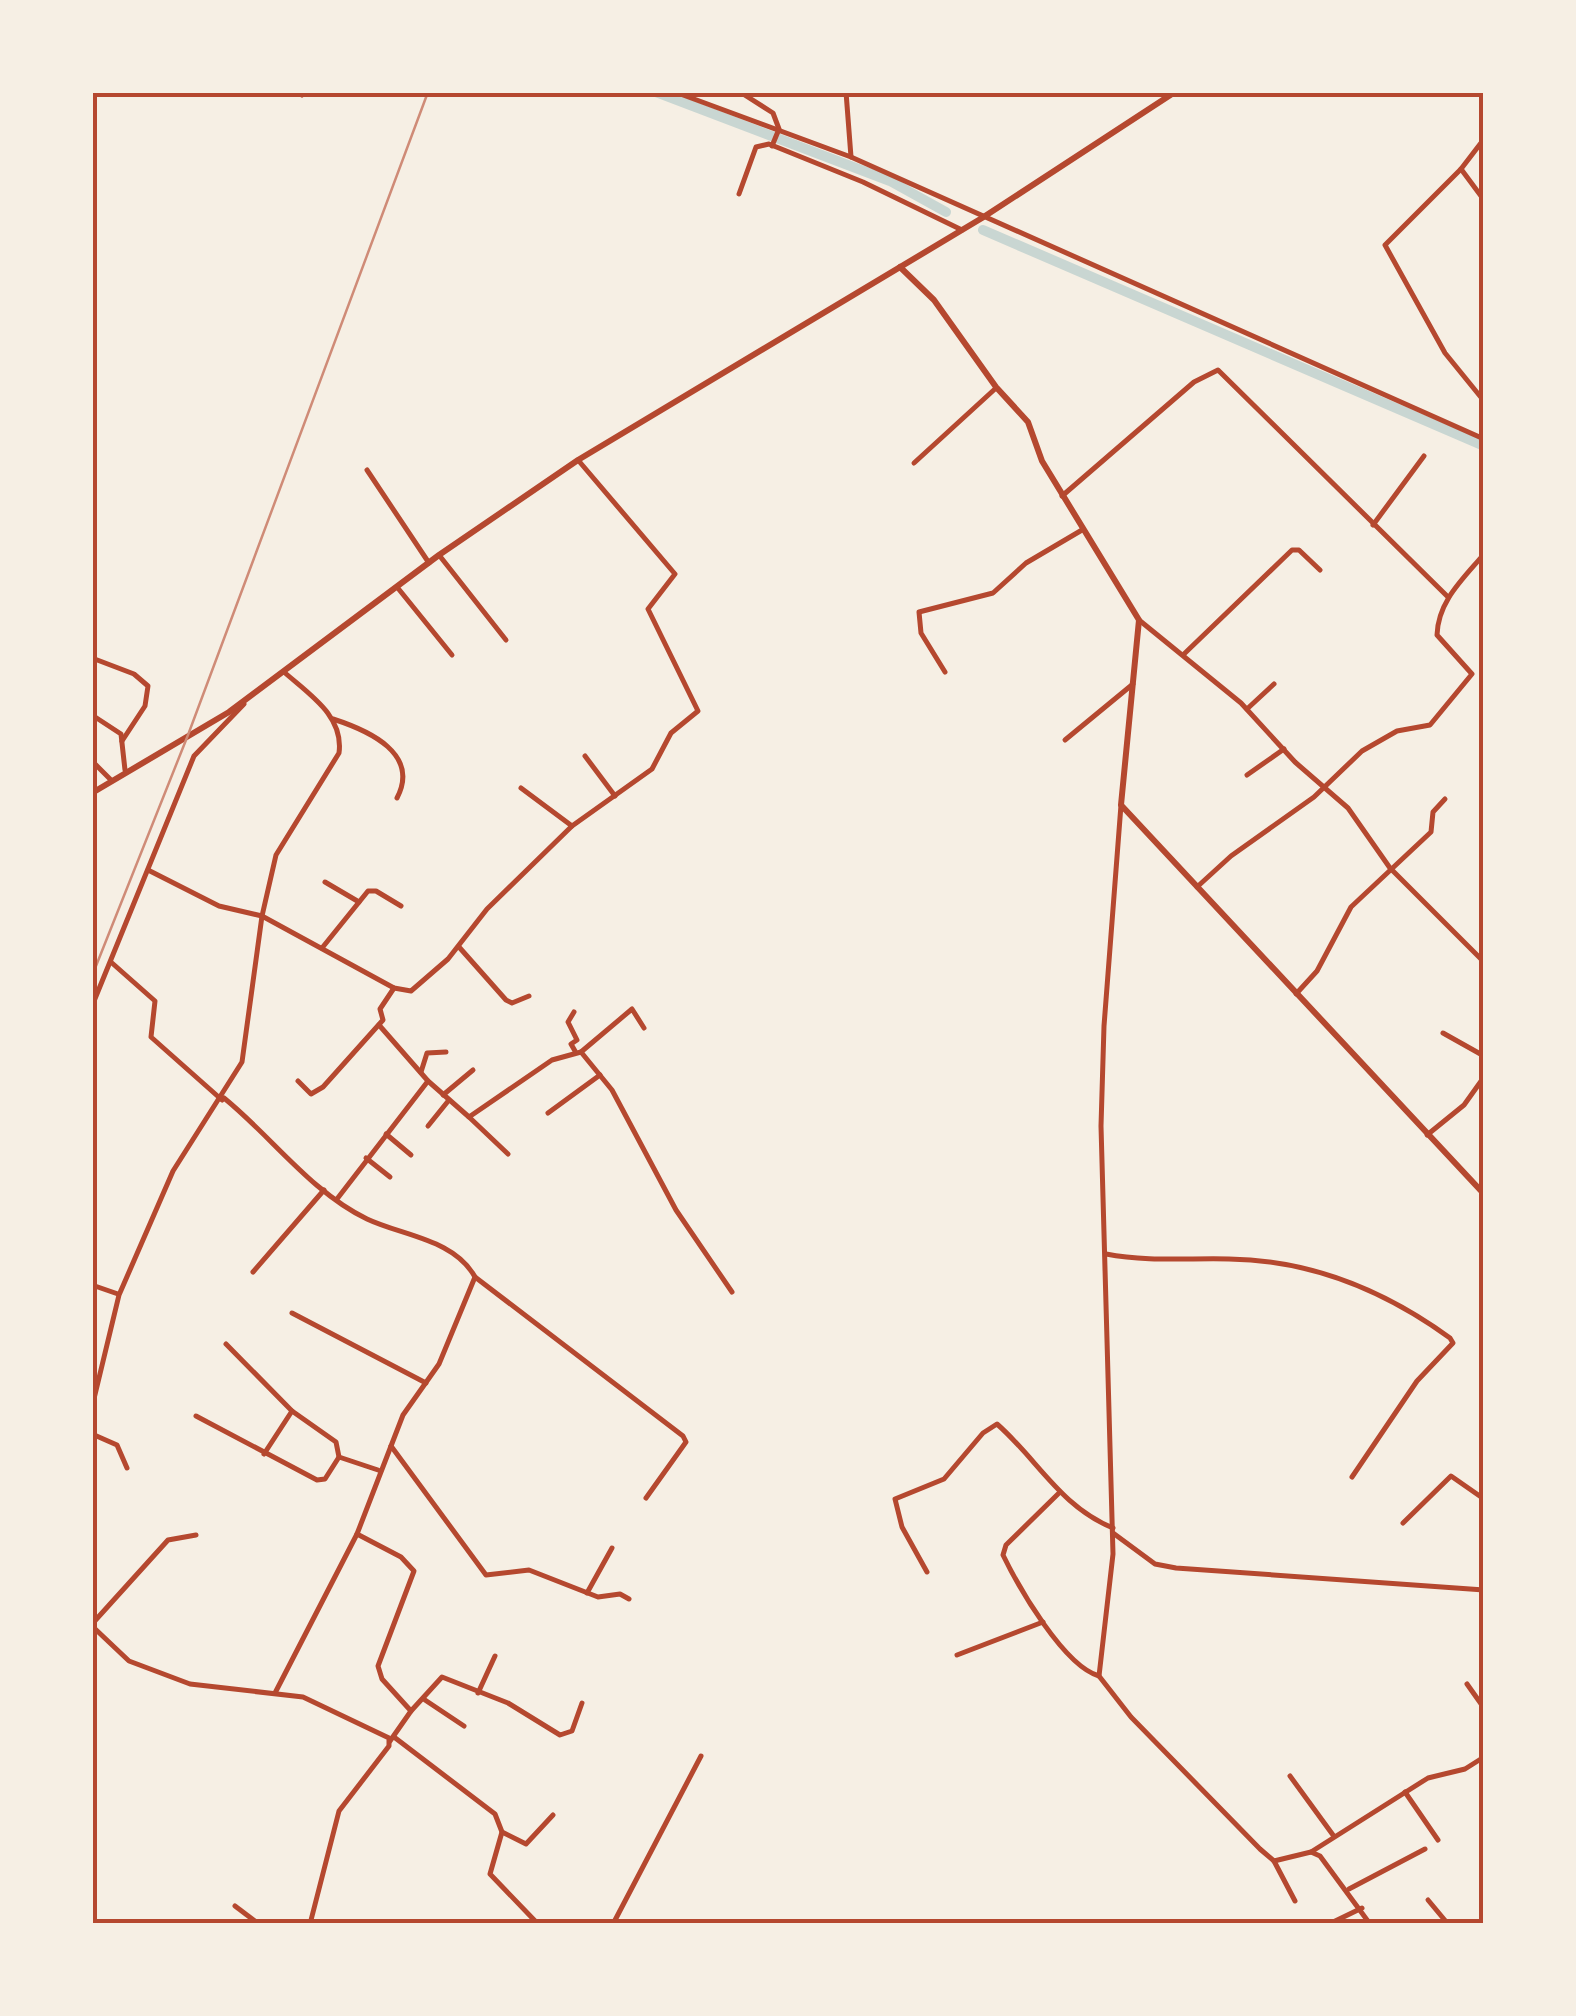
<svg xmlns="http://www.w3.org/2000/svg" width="1576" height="2016" viewBox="0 0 1576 2016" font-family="Signika,sans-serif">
  <rect width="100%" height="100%" fill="#f6efe4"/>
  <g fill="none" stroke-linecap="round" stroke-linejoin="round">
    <!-- canal -->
    <g stroke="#c9d6d2" stroke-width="10">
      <path d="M656 92 890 181 946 212"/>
      <path d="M983 230 1484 446"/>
    </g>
    <!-- minor -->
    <g stroke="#b5482f" stroke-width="5">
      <path d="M298 92 302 95"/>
      <path d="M675 92 851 157 1484 439"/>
      <path d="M740 92 773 113 779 129 772 146"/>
      <path d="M846 92 851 157"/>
      <path d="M1484 139 1461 169 1385 245 1445 353 1484 401"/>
      <path d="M1461 169 1484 200"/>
      <path d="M739 194 756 147 769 144 863 182 962 230"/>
      <path d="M914 463 996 388"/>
      <path d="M367 470 429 563"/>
      <path d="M1062 496 1194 382 1218 370 1448 597"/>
      <path d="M1373 525 1424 456"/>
      <path d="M439 555 506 640"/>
      <path d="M397 587 452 655"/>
      <path d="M1139 620 1241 703 1295 762 1348 808 1390 868 1484 962"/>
      <path d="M1184 654 1292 550H1299L1320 570"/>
      <path d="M92 658 134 674 148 686 145 706 122 741"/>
      <path d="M945 672 921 633 919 612 993 593 1026 563 1082 530"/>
      <path d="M1247 709 1274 684"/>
      <path d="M92 715 121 734 125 770"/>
      <path d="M333 719C370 731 420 754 397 798"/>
      <path d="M1065 740 1133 684"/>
      <path d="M585 756 615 796"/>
      <path d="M92 761 111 780"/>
      <path d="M1247 775 1284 749"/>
      <path d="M521 788 572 826"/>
      <path d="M1121 805 1104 1026 1101 1126 1113 1554 1099 1676 1131 1717 1260 1849 1274 1861 1311 1852 1320 1856 1370 1924"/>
      <path d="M148 870 219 906 262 916 394 988 411 991 448 959 487 909 572 826 652 769 671 733 698 711 648 609 675 574 578 460"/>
      <path d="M325 882 359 902"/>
      <path d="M1197 887 1231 856 1314 797 1362 751 1397 731 1430 725 1472 674 1437 635C1438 601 1463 579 1484 554"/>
      <path d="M459 947 506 1000 512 1003 529 996"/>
      <path d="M322 948 368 891H376L401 906"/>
      <path d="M112 963 155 1001 151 1037 222 1100"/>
      <path d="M1296 994 1317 971 1351 907 1431 832 1433 812 1445 799"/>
      <path d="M92 1006 194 756 244 704"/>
      <path d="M574 1012 568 1022 577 1040 571 1044 575 1051"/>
      <path d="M379 1025 428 1081 469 1117 552 1060 581 1052 612 1090 676 1210 732 1292"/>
      <path d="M1443 1033 1484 1056"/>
      <path d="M581 1052 632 1009 644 1028"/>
      <path d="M421 1072 427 1053 446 1052"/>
      <path d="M298 1081 311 1094 323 1087 383 1020 380 1009 394 988"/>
      <path d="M443 1095 473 1070"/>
      <path d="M224 1098C272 1137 311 1192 367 1219 403 1236 454 1239 475 1277L439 1364 403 1415 357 1534 275 1693"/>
      <path d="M548 1113 600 1075"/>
      <path d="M469 1117 508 1154"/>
      <path d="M428 1126 449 1100"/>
      <path d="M386 1134 411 1155"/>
      <path d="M1427 1135 1464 1105 1484 1077"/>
      <path d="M366 1158 390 1177"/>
      <path d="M337 1199 428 1081"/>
      <path d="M1106 1254C1147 1262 1188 1258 1229 1259 1311 1260 1384 1290 1450 1338L1453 1343 1417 1381 1352 1477"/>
      <path d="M253 1272 324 1190"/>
      <path d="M475 1277 683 1436 686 1442 646 1498"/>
      <path d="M92 1285 118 1294"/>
      <path d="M292 1313 426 1383"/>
      <path d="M226 1344 292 1411 336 1442 339 1457 378 1470"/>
      <path d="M92 1407 119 1295 173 1171 242 1062 262 916 276 855 339 753C344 716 310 695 284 672"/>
      <path d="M196 1416 317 1480 325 1479 339 1457"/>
      <path d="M92 1434 117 1445 127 1468"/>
      <path d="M391 1446 486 1575 529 1570 598 1597 620 1594 629 1599"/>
      <path d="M264 1454 292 1411"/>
      <path d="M1058 1494 1006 1545 1003 1555C1019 1588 1064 1666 1099 1676"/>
      <path d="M1403 1523 1451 1476 1484 1499"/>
      <path d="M1113 1533 1155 1564 1176 1568 1484 1590"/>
      <path d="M357 1534 401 1557 414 1571 378 1666 382 1679 411 1711 390 1741"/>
      <path d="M927 1572 902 1527 895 1499 944 1479 983 1433 997 1424C1038 1460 1060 1506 1113 1528"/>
      <path d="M587 1593 612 1548"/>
      <path d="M92 1624 168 1540 196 1535"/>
      <path d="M92 1626 129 1661 190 1684 303 1697 389 1738V1746L339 1811 310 1924"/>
      <path d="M957 1655 1043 1622"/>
      <path d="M1467 1684 1484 1708"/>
      <path d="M478 1693 495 1656"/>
      <path d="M425 1700 464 1726"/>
      <path d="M411 1711 442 1677 508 1703 560 1735 572 1731 582 1703"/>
      <path d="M394 1737 495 1814 502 1832 490 1874 538 1924"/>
      <path d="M1290 1776 1333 1835"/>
      <path d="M1405 1792 1438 1840"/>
      <path d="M502 1832 526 1844 553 1815"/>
      <path d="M1311 1852 1428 1778 1465 1769 1484 1757"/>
      <path d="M1274 1861 1295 1901"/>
      <path d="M1349 1889 1425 1849"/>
      <path d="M1428 1900 1448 1924"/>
      <path d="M235 1906 259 1924"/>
      <path d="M613 1924 701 1756"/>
      <path d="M1329 1924 1362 1908"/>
    </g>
    <!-- tertiary -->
    <path stroke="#b5482f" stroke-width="6" d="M900 267 934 300 996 387 1028 422 1042 461 1139 620 1121 805 1484 1194"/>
    <!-- secondary -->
    <path stroke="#b5482f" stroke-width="6" d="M92 793 229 712 439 555 578 460 982 218 1175 92"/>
    <!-- rail -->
    <path stroke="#cf8b77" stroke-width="2.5" d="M92 976 188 735 428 92"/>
  </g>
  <!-- border -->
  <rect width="1576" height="2016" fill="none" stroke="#f6efe4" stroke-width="190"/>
  <rect x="95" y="95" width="1386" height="1826" fill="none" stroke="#b5482f" stroke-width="4"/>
</svg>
